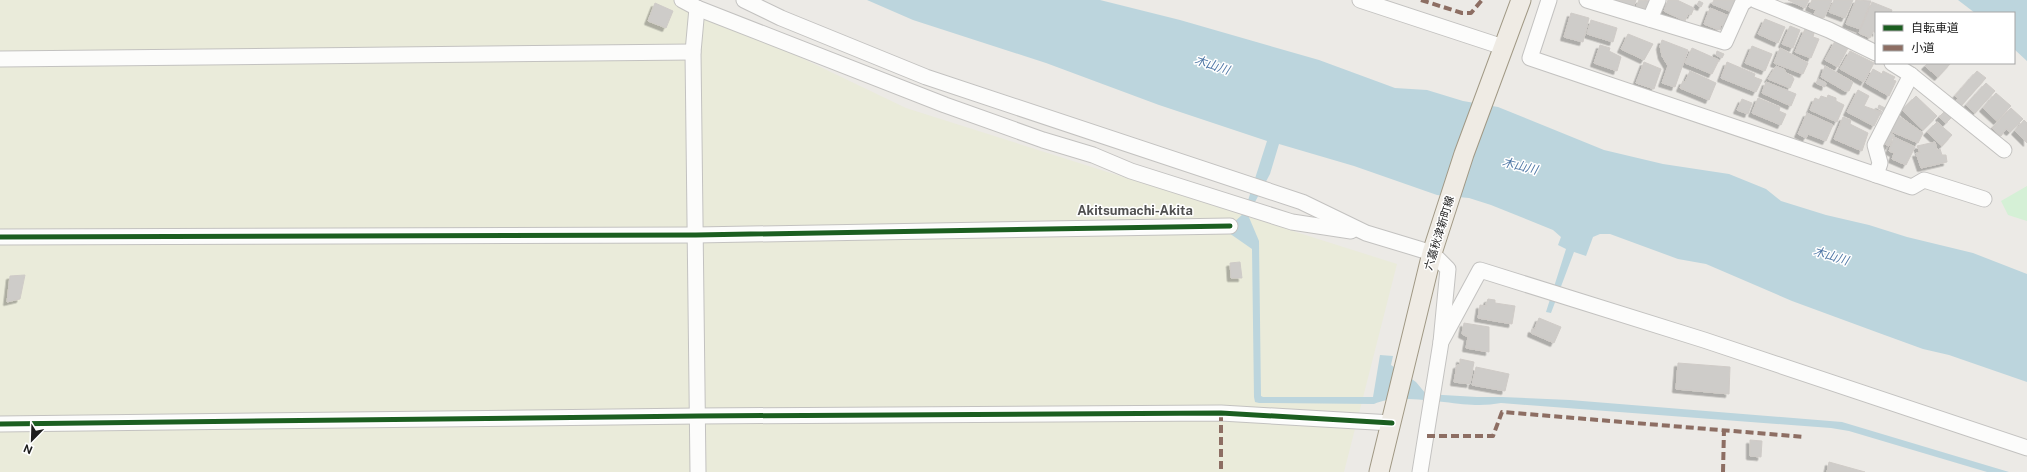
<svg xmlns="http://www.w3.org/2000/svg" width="2027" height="472" viewBox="0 0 2027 472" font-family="'Public Sans','Noto Sans JP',sans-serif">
  <defs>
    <filter id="shadow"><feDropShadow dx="-3.5" dy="3.5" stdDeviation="0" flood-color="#0004"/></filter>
  </defs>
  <rect width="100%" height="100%" fill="#eceae6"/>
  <!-- farmland -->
  <path fill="#eaebda" d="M0 0H681L906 108 1397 264 1344 472H0Z"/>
  <!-- park -->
  <path fill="#d5f0d6" d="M2027 186V221L2008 215 2001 201Z"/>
  <!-- water -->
  <g fill="#bcd5dd">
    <path d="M867 0H1100L1180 20 1319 60 1395 88 1427 90 1463 101 1498 107 1604 150 1663 164 1729 174 1766 189 1781 201 1826 215 1869 225 1907 237 1973 253 2027 274V382L1949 355 1923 349 1879 333 1792 301 1706 264 1678 259 1610 234H1600L1593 237 1586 256 1574 252 1551 313 1546 312 1566 249 1558 245 1561 237 1553 230 1491 205 1469 198 1437 195 1354 166 1279 144 1270 174 1248 215 1259 241 1261 396 1263 397H1373L1380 355 1393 356 1391 365 1416 382 1426 394 1477 397H1502L1570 400 1842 422 2009 472H1987L1849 431 1831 428 1501 403C1494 404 1487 405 1479 405 1452 405 1398 392 1374 404L1259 403 1255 402 1254 397 1252 249 1229 233 1230 226 1244 213 1267 141 1159 105 1046 63 913 20Z"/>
    <path d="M1958 0H2027V61L2014 49V13H1975Z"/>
  </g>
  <!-- building -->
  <g fill="#ceccc9" stroke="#cfcbc7" filter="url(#shadow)">
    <path d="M1611 0H1636L1633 9Z"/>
    <path d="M1639 0 1652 1 1648 12 1636 7Z"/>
    <path d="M1668 0H1677L1694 8 1691 15 1688 14 1685 21 1664 11Z"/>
    <path d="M1714 0H1737L1732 12 1712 4Z"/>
    <path d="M1788 0H1809L1805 8Z"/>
    <path d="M1812 0H1832L1824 18 1814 14 1816 10 1809 7Z"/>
    <path d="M1834 0H1853L1845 18 1829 12Z"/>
    <path d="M1856 0 1871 1 1860 29 1846 24Z"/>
    <path d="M1699 1 1703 3 1701 7 1697 5Z"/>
    <path d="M1872 2 1892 10 1891 13H1876V33L1873 31 1870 38 1859 33Z"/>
    <path d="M655 3 673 11 666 28 648 21Z"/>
    <path d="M1710 8 1729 16 1724 26 1721 25 1719 30 1704 24Z"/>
    <path d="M1571 13 1589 18 1583 42 1564 37Z"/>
    <path d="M1765 19 1785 27 1778 43 1758 34Z"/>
    <path d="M1591 20 1617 28 1613 42 1587 34Z"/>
    <path d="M1790 26 1800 30 1793 48 1782 44Z"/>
    <path d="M1805 29 1814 33 1813 37 1819 39 1811 58 1795 52Z"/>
    <path d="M1628 34 1653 44 1644 60 1621 49Z"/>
    <path d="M1662 40 1688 50 1675 87 1662 83 1668 66 1662 56 1660 46Z"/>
    <path d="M1835 41 1848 48 1838 67 1825 60Z"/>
    <path d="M1600 45 1610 48 1609 51 1621 57 1617 71 1594 63Z"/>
    <path d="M1752 46 1772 54 1765 71 1745 63Z"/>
    <path d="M1692 48 1719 60 1712 74 1685 63Z"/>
    <path d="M1780 48 1808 63 1803 74 1774 63Z"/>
    <path d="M1717 51 1724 54 1722 58 1716 55Z"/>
    <path d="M1850 51 1874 63 1864 82 1840 69Z"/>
    <path d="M1644 62 1661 69 1654 89 1636 83Z"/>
    <path d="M1727 62 1755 74 1754 77 1762 80 1756 92 1721 78Z"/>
    <path d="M1928 63H1951L1938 77 1925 66Z"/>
    <path d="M1776 66 1785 70 1786 73 1792 76 1794 79 1790 88 1768 79Z"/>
    <path d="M1825 66 1853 82 1849 91H1845L1821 77Z"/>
    <path d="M1873 69 1882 74 1883 71 1895 77 1893 80 1896 81 1889 96 1866 83Z"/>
    <path d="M1690 71 1716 83 1709 100 1680 88 1683 81 1685 82Z"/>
    <path d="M1977 71 1986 78 1961 106 1956 101 1958 98 1955 96Z"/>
    <path d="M1818 79 1826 83 1825 87 1816 83Z"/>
    <path d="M1766 82 1796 94 1791 106 1762 93Z"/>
    <path d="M1986 83 1995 91 1975 113 1966 105Z"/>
    <path d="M1858 90 1869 96 1864 106 1881 112 1874 126 1847 112Z"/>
    <path d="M1996 93 2011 106 1997 121 1983 108Z"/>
    <path d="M1828 95 1836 98V101L1844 105 1837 122 1810 110 1815 98 1819 100 1821 96 1827 98Z"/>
    <path d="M1916 96 1937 116 1923 130 1902 110Z"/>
    <path d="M1758 98 1780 107 1779 111 1786 114 1781 125 1752 113Z"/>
    <path d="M1742 99 1752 103 1748 114 1737 110Z"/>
    <path d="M1879 105 1885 108 1884 111 1878 108Z"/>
    <path d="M2011 108 2023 119 2010 132 2006 129 2001 136 1992 128Z"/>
    <path d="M1944 112 1951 118 1946 123 1939 117Z"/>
    <path d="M1807 113 1833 125 1826 141 1808 134 1806 138 1798 134Z"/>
    <path d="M1896 114 1923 133 1918 143 1890 131Z"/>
    <path d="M1843 117 1851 120 1850 124 1868 133 1862 151 1834 139Z"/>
    <path d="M2024 120 2027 123V143L2015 131Z"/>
    <path d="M1937 122 1952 135 1942 146 1927 132Z"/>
    <path d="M1887 132 1894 135 1889 146 1882 143Z"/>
    <path d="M1894 137 1915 147 1906 165 1892 159 1894 153 1889 151Z"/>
    <path d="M1935 142 1937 150 1940 149 1942 155H1946L1947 162 1921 168 1916 153H1920L1917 146Z"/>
    <path d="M1240 262 1242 278H1231L1230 263Z"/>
    <path d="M25 275 20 299 7 302 10 276Z"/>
    <path d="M1488 299 1495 300V303L1515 306 1512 324 1478 318 1480 305 1487 306 1486 304Z"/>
    <path d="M1539 318 1561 327 1554 343 1531 333 1532 329 1536 330 1535 328Z"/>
    <path d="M1464 323 1489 327V352L1466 348 1468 337 1462 334Z"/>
    <path d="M1460 359 1474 362 1470 384 1454 382 1457 365H1460Z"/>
    <path d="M1678 363 1730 367 1729 394 1676 389Z"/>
    <path d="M1476 367 1509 374 1505 391 1472 385Z"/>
    <path d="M1750 440 1762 441 1761 457 1750 456Z"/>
    <path d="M1829 462 1865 472H1827Z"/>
  </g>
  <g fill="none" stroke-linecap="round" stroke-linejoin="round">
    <defs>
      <g id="minor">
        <path d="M682 0 697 8 945 105 1043 140 1093 155 1131 171 1292 222 1351 231"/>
        <path d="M744 0 781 18 926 77 1302 202 1366 233 1432 253 1448 269 1441 342"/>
        <path d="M1360 0 1503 47"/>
        <path d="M1549 0 1530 58 1912 187 1924 180 1984 199"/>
        <path d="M1587 0 1725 42 1742 4 1747 0"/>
        <path d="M1755 0 1829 30 1876 53"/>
        <path d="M697 8 693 52 698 472"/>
        <path d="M1650 19 1658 0"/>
        <path d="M0 59 693 52"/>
        <path d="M1892 63 1911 75 2004 150"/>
        <path d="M1876 175 1880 163 1875 145 1911 75"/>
        <path d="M0 237 696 235 1230 226"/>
        <path d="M0 424 698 416 1221 413 1392 423"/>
        <path d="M1420 472 1441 342 1480 270 1704 340 2027 448"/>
      </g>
      <path id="major" d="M1379 472 1432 253 1464 154 1521 0"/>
    </defs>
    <!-- minor casing -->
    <use href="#minor" stroke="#c3c2c0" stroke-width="17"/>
    <!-- major casing -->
    <use href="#major" stroke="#a09884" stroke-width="21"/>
    <!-- minor -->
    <use href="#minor" stroke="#fcfcfb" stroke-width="15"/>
    <!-- major -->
    <use href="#major" stroke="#efebe4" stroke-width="19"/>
    <!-- quiet -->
    <g stroke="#8d6e63" stroke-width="4" stroke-dasharray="8 4" stroke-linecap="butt">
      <path d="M1421 0 1462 13H1471L1482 0"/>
      <path d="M1221 413V472"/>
      <path d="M1427 436H1493L1502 412 1805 437"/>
      <path d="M1723 472 1724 429"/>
    </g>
    <defs>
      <g id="cycleway">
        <path d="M0 237 696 235 1230 226"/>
        <path d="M0 424 698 416 1221 413 1392 423"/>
      </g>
    </defs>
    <!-- cycleway casing -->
    <use href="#cycleway" stroke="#fff" stroke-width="8"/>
    <!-- cycleway -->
    <use href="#cycleway" stroke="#1b5e20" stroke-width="5"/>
  </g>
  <g text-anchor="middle" stroke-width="3" stroke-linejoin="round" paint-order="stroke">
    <!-- street labels -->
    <g font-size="11" fill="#1d1d1d" stroke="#fff">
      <text transform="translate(1439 233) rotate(-73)" y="4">六嘉秋津新町線</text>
    </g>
    <!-- water labels -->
    <g font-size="12" font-style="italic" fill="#5078a6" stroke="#fff">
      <text transform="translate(1212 65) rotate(18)" y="4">木山川</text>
      <text transform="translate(1520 166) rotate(14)" y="4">木山川</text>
      <text transform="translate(1831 256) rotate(17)" y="4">木山川</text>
    </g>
    <!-- quarter labels -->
    <g font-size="13" font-weight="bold" fill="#505050" stroke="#fff">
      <text x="1135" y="215">Akitsumachi-Akita</text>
    </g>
  </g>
  <!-- legend -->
  <rect x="1875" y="12" width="140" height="52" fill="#ffffff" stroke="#a5a5a5"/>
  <rect x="1883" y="25" width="20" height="6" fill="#1b5e20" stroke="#a5a5a5"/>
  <text x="1911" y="32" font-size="12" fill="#1d1d1d">自転車道</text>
  <rect x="1883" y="45" width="20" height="6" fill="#8d6e63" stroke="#a5a5a5"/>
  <text x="1911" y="52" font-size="12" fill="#1d1d1d">小道</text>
  <!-- north arrow -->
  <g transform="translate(32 440) rotate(203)" stroke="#ffffff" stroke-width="3" paint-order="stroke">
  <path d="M0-3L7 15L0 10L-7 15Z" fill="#1d1d1d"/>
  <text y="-6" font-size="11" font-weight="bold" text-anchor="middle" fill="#1d1d1d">N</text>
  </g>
</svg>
